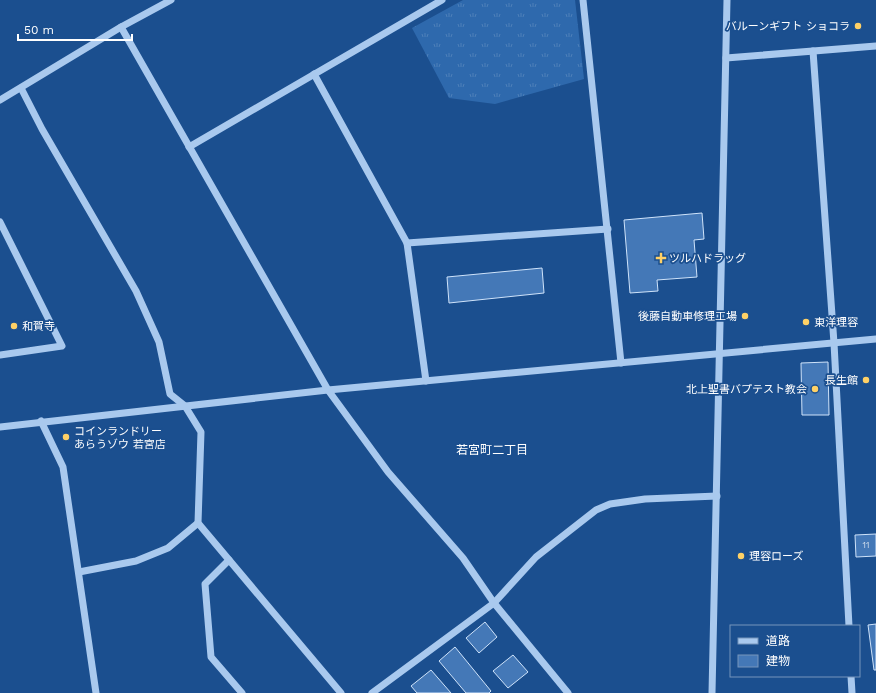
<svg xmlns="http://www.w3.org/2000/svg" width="876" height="693" viewBox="0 0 876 693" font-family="'Work Sans','Noto Sans JP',sans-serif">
  <defs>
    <pattern id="grass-tufts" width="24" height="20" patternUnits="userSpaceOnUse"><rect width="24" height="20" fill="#2e69ad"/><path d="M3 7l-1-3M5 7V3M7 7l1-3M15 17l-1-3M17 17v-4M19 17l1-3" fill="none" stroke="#4d80b9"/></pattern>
  </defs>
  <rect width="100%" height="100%" fill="#1b4f8f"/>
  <!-- grass -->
  <path fill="url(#grass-tufts)" d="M463 0H575L584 79 495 104 449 98 412 28Z"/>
  <!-- building -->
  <g fill="#4478b7" stroke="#cfe3fa">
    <path d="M702 213 704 239 694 240 697 277 657 280 658 291 630 293 624 220Z"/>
    <path d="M542 268 544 293 449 303 447 277Z"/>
    <path d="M828 362 829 415H802L801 363Z"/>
    <path d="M876 534V556L856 557 855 535Z"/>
    <path d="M485 622 497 637 479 653 466 638Z"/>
    <path d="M876 624V670H874L868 625Z"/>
    <path d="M455 647 491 691 489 693H466L439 661Z"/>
    <path d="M513 655 528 672 508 688 493 671Z"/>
    <path d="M431 670 451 693H417L411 686Z"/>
  </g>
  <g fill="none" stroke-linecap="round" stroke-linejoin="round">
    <!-- minor -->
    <g stroke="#a9c9ee" stroke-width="7">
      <path d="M583 0 621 363"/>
      <path d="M121 27 328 390 388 472 463 558 494 603 568 693"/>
      <path d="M813 51 834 343 849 626"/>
      <path d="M726 58 876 46"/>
      <path d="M314 74 407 243 426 381"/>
      <path d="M21 88 42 129 136 291 159 342 170 394 185 406 201 432 198 523 341 693"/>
      <path d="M0 100 121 27 171 0"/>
      <path d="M189 147 442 0"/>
      <path d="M0 222 62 346 0 355"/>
      <path d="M407 243 608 229"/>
      <path d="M41 421 63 467 96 693"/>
      <path d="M0 427 328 390 876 339"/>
      <path d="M229 560 205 584 211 657 242 693"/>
      <path d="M79 572 136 561 168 548 198 523"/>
      <path d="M851 676 852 693"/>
      <path d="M372 693 494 603 536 557 596 510 610 504 645 499 717 496"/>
      <path d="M712 693 727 0"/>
    </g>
  </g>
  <!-- markers -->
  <g fill="#ffd166" stroke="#1b4f8f" stroke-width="1.5">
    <circle cx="858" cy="26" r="4"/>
    <path d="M659 252h4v4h4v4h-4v4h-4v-4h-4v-4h4z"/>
    <circle cx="745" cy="316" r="4"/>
    <circle cx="806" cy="322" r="4"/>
    <circle cx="14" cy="326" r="4"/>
    <circle cx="866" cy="380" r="4"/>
    <circle cx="815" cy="389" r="4"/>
    <circle cx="66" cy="437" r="4"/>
    <circle cx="741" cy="556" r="4"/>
  </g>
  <g text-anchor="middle" stroke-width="3.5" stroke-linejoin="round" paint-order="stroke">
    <!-- number labels -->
    <g font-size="9" fill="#d0dded">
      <text x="866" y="548">11</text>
    </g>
    <!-- poi labels -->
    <g font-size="11" fill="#fff" stroke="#1b4f8f" text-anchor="start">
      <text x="850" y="30" text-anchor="end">バルーンギフト ショコラ</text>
      <text x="669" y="262">ツルハドラッグ</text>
      <text x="737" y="320" text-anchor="end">後藤自動車修理工場</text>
      <text x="814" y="326">東洋理容</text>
      <text x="22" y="330">和賀寺</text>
      <text x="858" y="384" text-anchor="end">長生館</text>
      <text x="807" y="393" text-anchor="end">北上聖書バプテスト教会</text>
      <text x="74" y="435">コインランドリー<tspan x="74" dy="13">あらうゾウ 若宮店</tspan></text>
      <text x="749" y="560">理容ローズ</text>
    </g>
    <!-- neighbourhood labels -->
    <g font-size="12" fill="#fff" stroke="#1b4f8f">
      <text x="492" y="454">若宮町二丁目</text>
    </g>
  </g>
  <!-- legend -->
  <rect x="730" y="625" width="130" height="52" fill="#1b4f8f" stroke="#7695bc"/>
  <rect x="738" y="638" width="20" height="6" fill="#a9c9ee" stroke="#7695bc"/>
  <text x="766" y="645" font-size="12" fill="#ffffff">道路</text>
  <rect x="738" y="655" width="20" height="12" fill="#4478b7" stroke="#7695bc"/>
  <text x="766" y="665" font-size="12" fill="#ffffff">建物</text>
  <!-- scale -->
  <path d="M18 34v6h114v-6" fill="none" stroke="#ffffff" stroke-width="2"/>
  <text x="24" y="34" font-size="12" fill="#ffffff" stroke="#1b4f8f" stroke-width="3" paint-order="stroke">50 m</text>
</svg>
